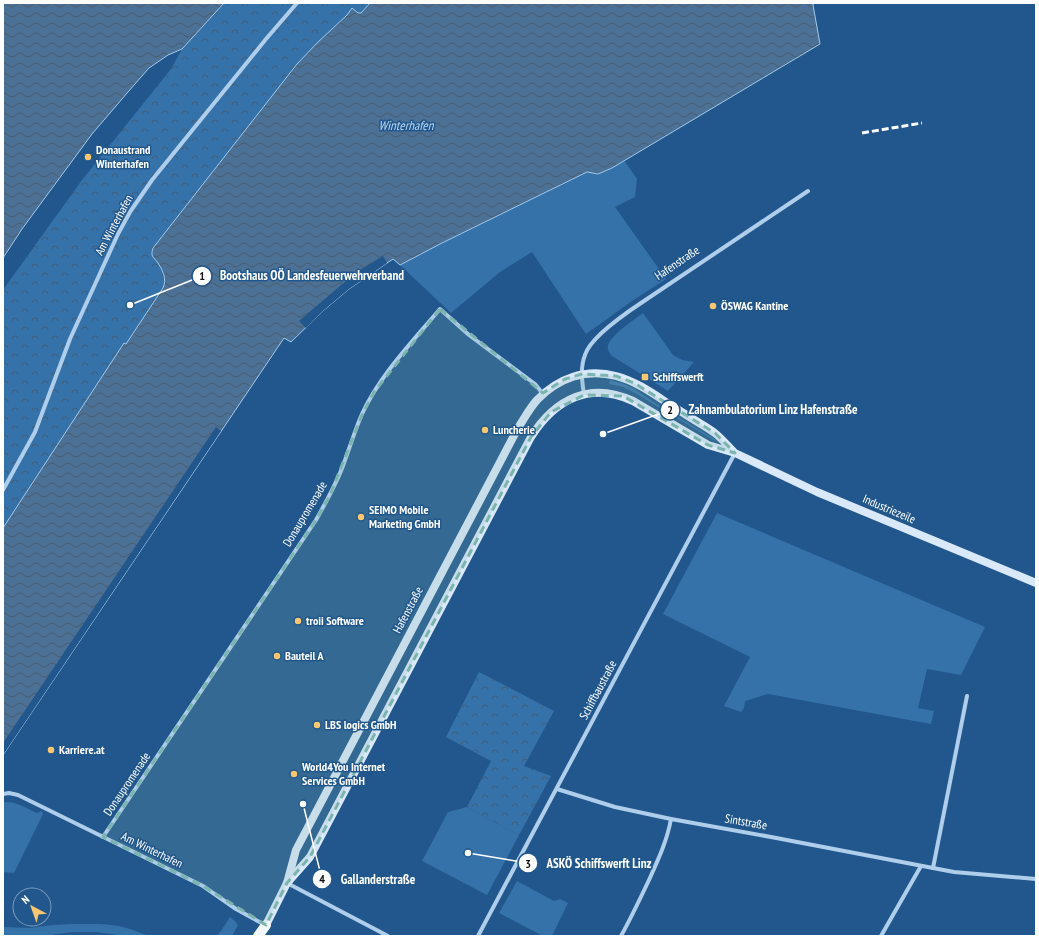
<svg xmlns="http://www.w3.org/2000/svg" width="1039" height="939" viewBox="0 0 1039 939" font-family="'PT Sans Narrow',sans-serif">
  <defs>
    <pattern id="park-crowns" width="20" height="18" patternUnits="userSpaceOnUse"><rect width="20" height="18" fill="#3572a9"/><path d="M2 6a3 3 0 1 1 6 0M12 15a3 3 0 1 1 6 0" fill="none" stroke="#425d76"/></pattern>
    <pattern id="water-waves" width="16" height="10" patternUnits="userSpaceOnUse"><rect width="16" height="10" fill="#4b7196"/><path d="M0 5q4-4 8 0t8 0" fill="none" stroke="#4c5b6a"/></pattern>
  </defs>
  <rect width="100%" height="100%" fill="#21578c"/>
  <!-- green -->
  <g fill="#3572a9">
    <path d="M624 160 637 179 635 197 615 207 666 279 632 301 586 334 582 328 532 252 500 272 451 313 400 265 442 243 587 172 598 174 612 168Z"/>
    <path d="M643 313 673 355 682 360 694 362 668 391 612 356C609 353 607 349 608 345 611 335 635 319 643 313Z"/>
    <path d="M610 380 624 384 633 388 658 405 716 440 715 441 637 394 623 387 609 384Z"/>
    <path d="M717 513 985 627 961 675 927 669 918 708 934 711 931 724 768 694 745 701 744 708 741 712 724 706 750 657 663 614Z"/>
    <path d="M3 802C16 801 26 808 37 813L42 811 43 814 14 873 3 872Z"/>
    <path d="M467 807 519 835 487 895 422 861 448 812Z"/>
    <path d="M517 881 554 901 560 899 568 903 552 936H543L499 913Z"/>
    <path d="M230 917 235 921 238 925 232 936H216L221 931Z"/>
    <path d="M74 924C91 924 107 923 123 927 132 929 141 934 150 936H124L96 932H74L57 934 46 936H3V927L30 928 52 925Z"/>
  </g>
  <!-- park -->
  <g fill="url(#park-crowns)">
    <path d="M224 3H370L361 13H358L352 9 347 15 317 43 297 64 153 248 152 253C158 264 168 276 163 288L126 344 124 343 3 528V290L82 180 171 69 182 49Z"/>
    <path d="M479 672 554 711 524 766 551 776 519 835 467 807 491 761 446 737Z"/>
  </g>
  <!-- water -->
  <g fill="url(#water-waves)" stroke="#a2caec">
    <path d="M3 3H224L182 49 168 55 149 68 128 92 92 134 22 229 3 258Z"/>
    <path d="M370 3H814L813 5 820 44 612 168 598 174 587 172 442 243 400 265 393 259 349 289 324 310 291 342 284 338 3 755V528L124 343 126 344 163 288C167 279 163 271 158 263 156 260 153 258 152 255 152 252 152 251 153 248L297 64 317 43 347 15 352 8 358 13H361Z"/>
  </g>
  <!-- pier -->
  <g fill="#21578c">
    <path d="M383 256 387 263 349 289 324 310 306 328 299 321 340 286 360 270Z"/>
    <path d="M216 427 221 431 3 755V743Z"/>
  </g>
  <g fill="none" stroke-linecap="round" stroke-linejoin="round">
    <!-- street -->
    <g stroke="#afceeb" stroke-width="4">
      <path d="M584 395C582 381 580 368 585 355 590 338 626 313 641 303L808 191"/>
      <path d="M3 490 35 432 70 339 118 234 130 212 152 180 266 39 297 3"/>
      <path d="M557 789 615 807 671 819 771 837 954 872 1036 879"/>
      <path d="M3 794 9 793 18 795 203 886 236 909 265 925"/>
      <path d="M103 837 316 520C326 502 337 483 344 463 350 447 355 430 362 414 380 375 412 342 440 309L469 335 535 384 543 394"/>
      <path d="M933 868 967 696"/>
      <path d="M287 883 388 936"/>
      <path d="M478 936 735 453"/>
      <path d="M621 936C631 918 640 899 649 880 658 860 667 841 671 819"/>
      <path d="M881 936 921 866"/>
    </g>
    <!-- secondary -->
    <g stroke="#dae9f9" stroke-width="8">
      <path d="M287 883 310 857 531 437C555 399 590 381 633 401L708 445 735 453 817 492 1036 583"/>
      <path d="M266 925 287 883 296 850 518 428C524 419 529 409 537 400 558 378 586 368 616 376 636 381 655 395 672 406 682 412 691 418 701 424 706 427 711 430 716 434 722 439 727 445 733 451"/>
    </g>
    <!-- primary -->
    <path stroke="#f3f8fe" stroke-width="10" d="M258 936 266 925"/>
    <!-- rail -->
    <path stroke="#fff" stroke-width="3" stroke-dasharray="7 3" stroke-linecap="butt" d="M862 133 922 123"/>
  </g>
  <!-- marked area -->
  <path fill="#7bb4af" fill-opacity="0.2" stroke="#7bb4af" stroke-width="3" stroke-dasharray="8 5" stroke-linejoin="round" d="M440 309 543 393 565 379 582 374 616 376 634 383 715 433 735 453 708 445 623 396 584 395 551 412 531 437 310 857 287 883 266 925 203 886 103 837 316 520 330 495 362 415 374 392Z"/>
  <!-- markers -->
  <g fill="#f8c770" stroke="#21578c" stroke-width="1.5">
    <circle cx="88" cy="157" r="4"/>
    <circle cx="713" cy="306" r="4"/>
    <rect x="641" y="373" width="8" height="8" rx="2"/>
    <circle cx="485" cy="430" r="4"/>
    <circle cx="361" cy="517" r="4"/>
    <circle cx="298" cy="621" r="4"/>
    <circle cx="277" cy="656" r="4"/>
    <circle cx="317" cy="725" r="4"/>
    <circle cx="51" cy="750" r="4"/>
    <circle cx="294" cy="774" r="4"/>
  </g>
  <g text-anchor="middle" stroke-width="3" stroke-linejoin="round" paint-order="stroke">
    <!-- poi labels -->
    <g font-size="12" font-weight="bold" fill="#fff" stroke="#21578c" text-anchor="start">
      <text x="96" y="154">Donaustrand<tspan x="96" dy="14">Winterhafen</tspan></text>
      <text x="721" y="310">ÖSWAG Kantine</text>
      <text x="653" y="381">Schiffswerft</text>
      <text x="493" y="434">Luncherie</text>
      <text x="369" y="514">SEIMO Mobile<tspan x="369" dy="14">Marketing GmbH</tspan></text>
      <text x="306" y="625">troii Software</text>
      <text x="285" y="660">Bauteil A</text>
      <text x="325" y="729">LBS logics GmbH</text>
      <text x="59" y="754">Karriere.at</text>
      <text x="302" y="771">World4You Internet<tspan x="302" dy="14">Services GmbH</tspan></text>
    </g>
    <!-- street labels -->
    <g font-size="12" fill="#fff" stroke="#21578c">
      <text transform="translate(114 225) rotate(-62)" y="4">Am Winterhafen</text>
      <text transform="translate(677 263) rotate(-34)" y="4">Hafenstraße</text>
      <text transform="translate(889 509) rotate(23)" y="4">Industriezeile</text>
      <text transform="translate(305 514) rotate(-59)" y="4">Donaupromenade</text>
      <text transform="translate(408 610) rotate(-62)" y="4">Hafenstraße</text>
      <text transform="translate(598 690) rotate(-62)" y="4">Schiffbaustraße</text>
      <text transform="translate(127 784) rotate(-56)" y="4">Donaupromenade</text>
      <text transform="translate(746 822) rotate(10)" y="4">Sintstraße</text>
      <text transform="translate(152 850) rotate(26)" y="4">Am Winterhafen</text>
    </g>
    <!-- water labels -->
    <g font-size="13" font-style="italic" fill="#bad8f2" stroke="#21578c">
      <text x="406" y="130">Winterhafen</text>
    </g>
  </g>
  <!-- callouts -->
  <path fill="none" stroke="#fff" stroke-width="1.5" d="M130 305L202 276M603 434L670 410M468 853L528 863M303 804L322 879"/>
  <g fill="#fff" stroke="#21578c" stroke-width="1.5">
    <circle cx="130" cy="305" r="4"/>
    <circle cx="603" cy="434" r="4"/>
    <circle cx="468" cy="853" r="4"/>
    <circle cx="303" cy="804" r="4"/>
    <circle cx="202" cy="276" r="10"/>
    <circle cx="670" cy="410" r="10"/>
    <circle cx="528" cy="863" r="10"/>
    <circle cx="322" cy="879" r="10"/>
  </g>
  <g font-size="12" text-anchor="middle" font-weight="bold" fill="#111">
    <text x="202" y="280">1</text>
    <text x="670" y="414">2</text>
    <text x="528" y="868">3</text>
    <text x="322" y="883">4</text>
  </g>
  <g font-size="13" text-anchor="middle" font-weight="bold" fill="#fff" stroke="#21578c" stroke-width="3" stroke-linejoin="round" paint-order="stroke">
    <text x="312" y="280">Bootshaus OÖ Landesfeuerwehrverband</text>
    <text x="773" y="414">Zahnambulatorium Linz Hafenstraße</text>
    <text x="599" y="868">ASKÖ Schiffswerft Linz</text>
    <text x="378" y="884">Gallanderstraße</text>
  </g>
  <!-- border -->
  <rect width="1039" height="939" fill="none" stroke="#ffffff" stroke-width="8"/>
  <!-- north arrow -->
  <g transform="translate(32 907) rotate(319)"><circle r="19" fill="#21578c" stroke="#7a9aba"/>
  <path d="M0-3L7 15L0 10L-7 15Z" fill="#f8c770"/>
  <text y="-6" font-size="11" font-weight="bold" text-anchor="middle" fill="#ffffff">N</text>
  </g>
</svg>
